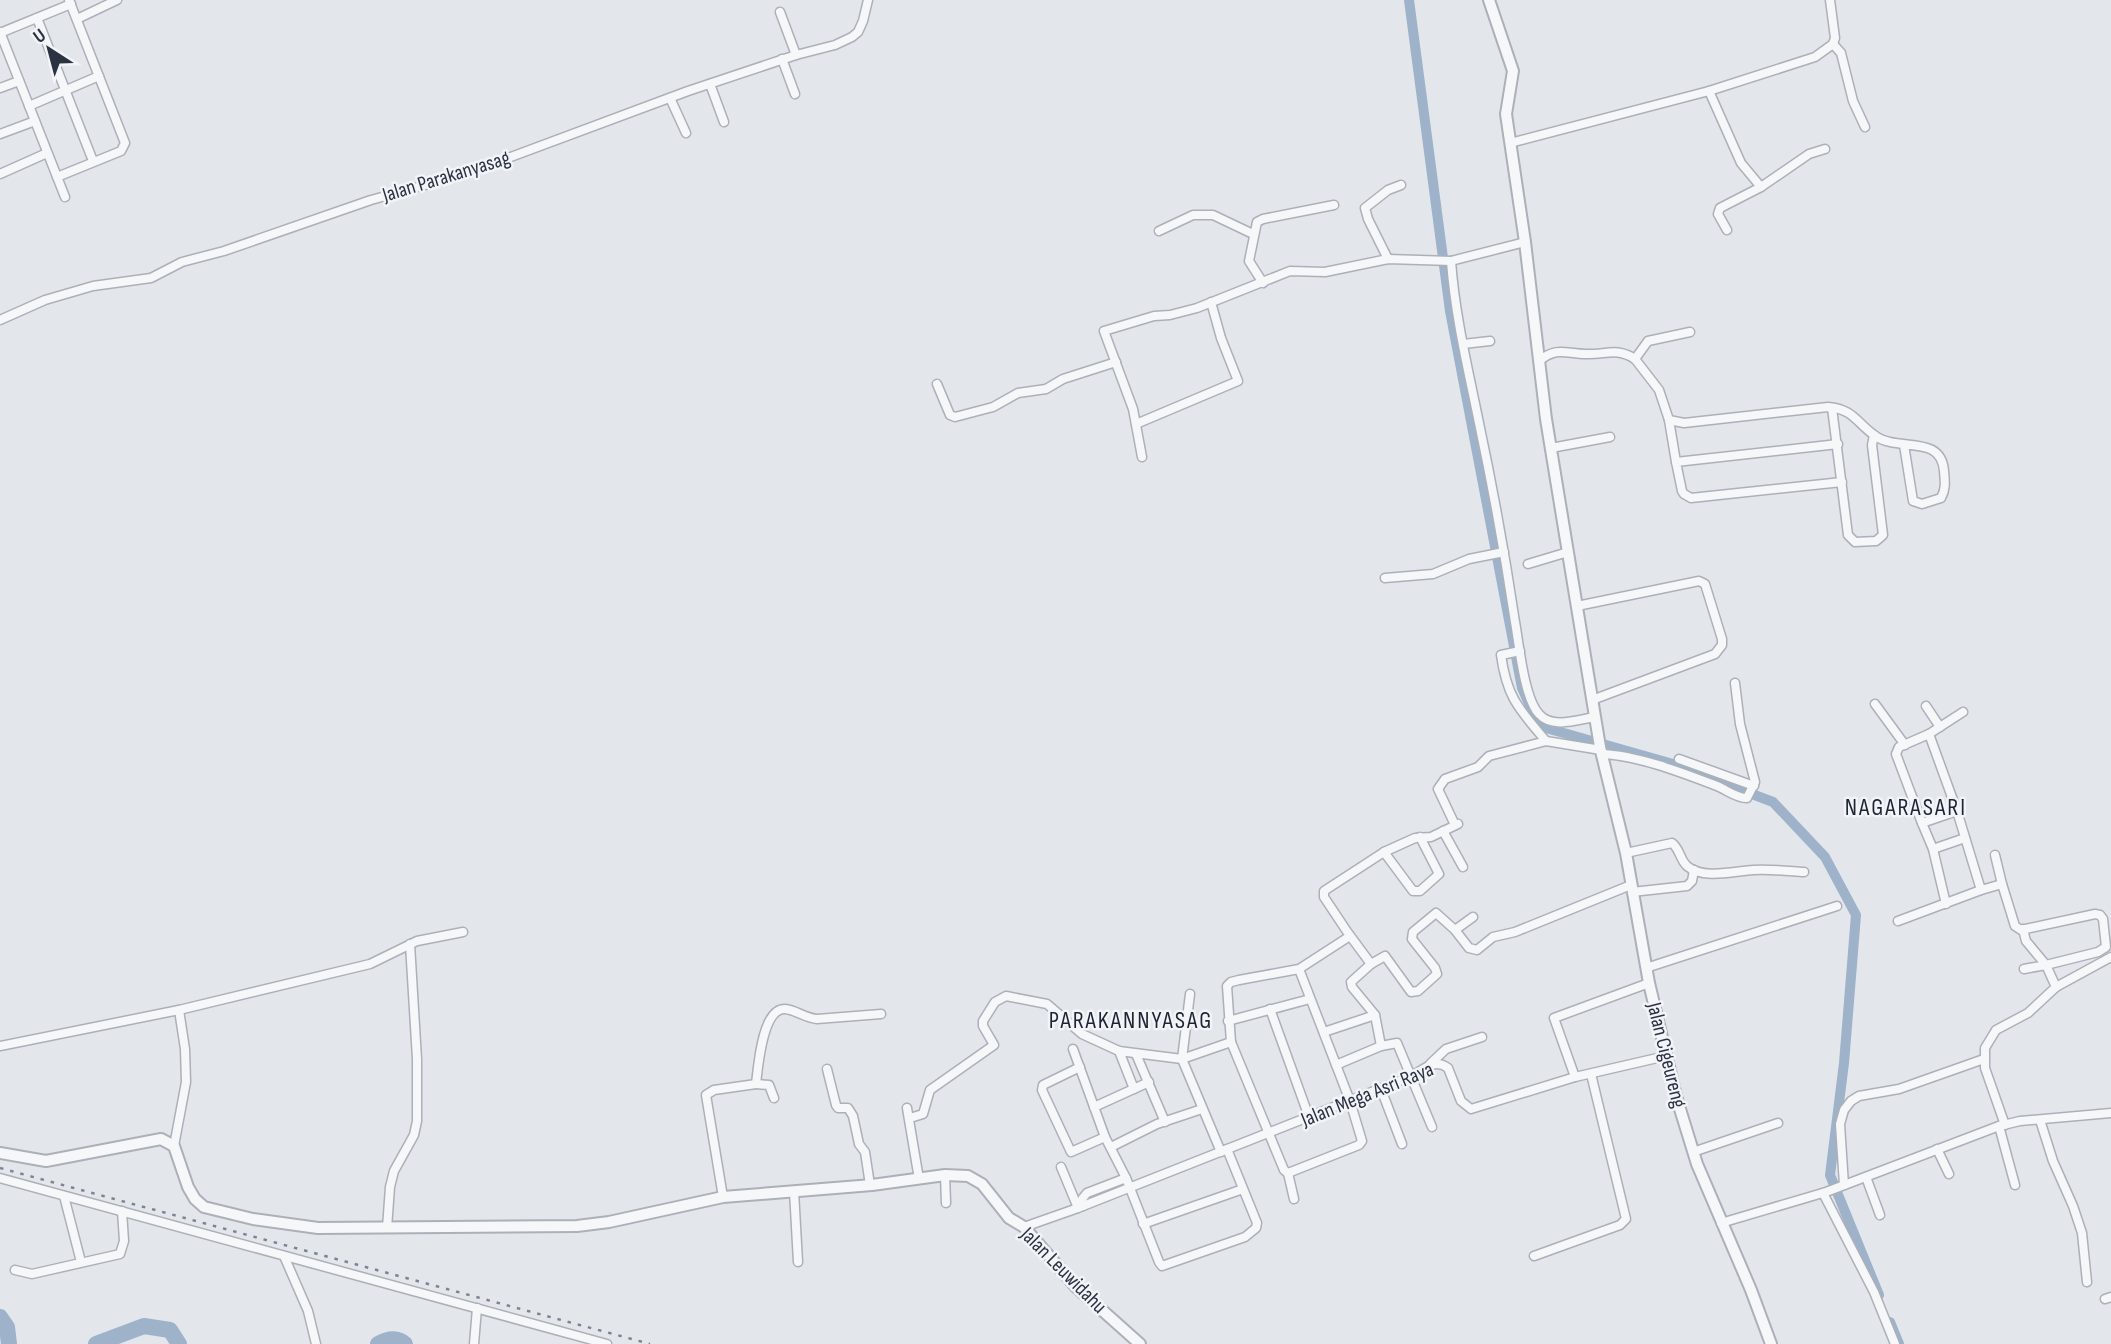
<svg xmlns="http://www.w3.org/2000/svg" width="2111" height="1344" viewBox="0 0 2111 1344" font-family="'Sofia Sans Condensed',sans-serif">
  <rect width="100%" height="100%" fill="#e3e6eb"/>
  <g fill="none" stroke-linecap="round" stroke-linejoin="round">
    <!-- canal -->
    <g stroke="#9eb2ca" stroke-width="10">
      <path d="M1409 0 1450 311 1522 688 1539 726 1673 764 1773 802 1825 857 1856 915 1844 1063 1830 1175 1879 1295"/>
      <path d="M1890 1322 1899 1344"/>
    </g>
    <!-- river -->
    <g stroke="#9eb2ca" stroke-width="16">
      <path d="M0 1317 7 1327 9 1344"/>
      <path d="M96 1344 144 1326 170 1330 179 1344"/>
      <path d="M378 1344C387 1339 397 1337 405 1344"/>
    </g>
    <defs>
      <g id="minor">
        <path d="M780 12 796 55"/>
        <path d="M37 18 93 161"/>
        <path d="M77 19 117 0"/>
        <path d="M0 32 65 197"/>
        <path d="M0 33 71 4"/>
        <path d="M1833 44 1841 53 1853 101 1865 127"/>
        <path d="M782 59 795 94"/>
        <path d="M710 84 724 122"/>
        <path d="M0 88 19 81"/>
        <path d="M1709 91 1741 163 1761 187"/>
        <path d="M670 98 686 133"/>
        <path d="M29 106 99 76"/>
        <path d="M0 134 35 121"/>
        <path d="M1510 143 1709 91 1815 57 1833 44 1835 38 1830 0"/>
        <path d="M0 174 47 153"/>
        <path d="M57 177 121 151 125 143 69 0"/>
        <path d="M1727 230 1718 214 1720 208 1761 187 1809 154 1825 149"/>
        <path d="M1159 231 1193 215H1213L1253 234"/>
        <path d="M1388 259 1368 219 1365 208 1388 190 1401 185"/>
        <path d="M1451 261C1455 316 1468 369 1479 423 1493 489 1505 555 1515 622 1519 644 1524 698 1539 714 1552 729 1577 720 1595 717"/>
        <path d="M1263 283 1249 261 1257 222 1263 219 1334 205"/>
        <path d="M0 320 45 300 93 286 151 278 182 262 224 251 371 200 465 174 688 91 796 55 835 45 852 37 858 32 863 21 868 0"/>
        <path d="M1463 344 1490 341"/>
        <path d="M1635 359 1659 390 1669 420 1684 423 1828 407C1853 409 1856 422 1874 435 1897 453 1941 433 1944 471 1945 482 1946 489 1941 498L1922 504 1913 501 1904 445"/>
        <path d="M1539 361C1557 346 1566 354 1586 354 1606 355 1616 347 1635 359L1648 341 1690 332"/>
        <path d="M937 384 950 415 955 417 993 407 1018 393 1046 389 1063 379 1116 362"/>
        <path d="M1832 408 1848 535 1855 542 1876 541 1883 535 1872 445 1874 435"/>
        <path d="M1669 420 1676 462"/>
        <path d="M1136 424 1238 381 1221 338 1211 302"/>
        <path d="M1838 444 1676 462 1682 491 1684 494 1691 498 1842 482"/>
        <path d="M1551 448 1610 437"/>
        <path d="M1142 457 1133 409 1104 331 1154 316 1170 315 1197 308 1290 271 1325 272 1388 259 1451 261 1525 242"/>
        <path d="M1528 564 1568 552"/>
        <path d="M1385 578 1433 574 1469 559 1504 552"/>
        <path d="M1577 606 1699 581 1705 584 1722 639V645L1715 654 1592 700"/>
        <path d="M1520 651 1501 655C1507 698 1519 709 1546 741"/>
        <path d="M1875 704 1905 745"/>
        <path d="M1926 706 1940 727"/>
        <path d="M1929 734 1957 811 1981 890 2002 884 2015 926 2021 930 2095 914 2100 915 2103 919 2106 947 2098 952 2046 965 2056 987 2028 1013 1996 1030 1985 1048V1068L2005 1125"/>
        <path d="M1601 754C1637 755 1683 773 1717 786 1727 790 1736 798 1747 798L1755 782 1740 724 1735 683"/>
        <path d="M1679 759 1754 786"/>
        <path d="M1957 811 1922 823 1896 754 1899 747 1929 734 1963 712"/>
        <path d="M1922 823 1933 849 1946 904"/>
        <path d="M1455 825 1438 789 1445 779 1478 767 1489 756 1546 741 1601 750"/>
        <path d="M1443 831 1463 867"/>
        <path d="M1933 849 1965 838"/>
        <path d="M1384 852 1413 891H1420L1439 874 1420 837"/>
        <path d="M1626 853 1672 843C1680 849 1680 860 1687 866 1703 880 1735 871 1753 870 1770 869 1788 871 1804 872"/>
        <path d="M1995 855 2002 884"/>
        <path d="M1632 892 1687 886 1692 881 1694 870"/>
        <path d="M1898 921 1981 890"/>
        <path d="M2023 929 2026 941 2046 965 2024 969"/>
        <path d="M1455 930 1469 948 1477 950 1493 937 1515 932 1631 885"/>
        <path d="M1371 964 1348 933 1324 897V891L1384 852 1415 838 1431 837 1458 824"/>
        <path d="M1646 968 1837 906"/>
        <path d="M1299 969 1350 1101 1362 1141 1359 1145 1288 1173 1284 1170 1231 1042 1227 986 1231 982 1239 980 1299 969 1350 936"/>
        <path d="M2056 987 2111 957"/>
        <path d="M1190 994 1182 1059 1221 1152"/>
        <path d="M1270 1009 1309 1117"/>
        <path d="M1375 1015 1352 987 1351 982 1371 964 1385 956 1411 992 1418 991 1437 974 1435 968 1412 939 1413 932 1436 913 1455 930 1473 917"/>
        <path d="M1228 1021 1310 999"/>
        <path d="M1324 1032 1375 1015 1381 1046"/>
        <path d="M0 1046 179 1010 370 964 417 941 463 932"/>
        <path d="M1073 1049 1105 1137"/>
        <path d="M1119 1051 1134 1089"/>
        <path d="M1136 1054 1165 1122"/>
        <path d="M1430 1064 1446 1049 1482 1037"/>
        <path d="M1336 1065 1381 1046 1397 1043 1432 1127"/>
        <path d="M1080 1067 1043 1085 1042 1090 1071 1152 1105 1137 1126 1178 1159 1262 1162 1266 1245 1237 1256 1228 1257 1223 1227 1149"/>
        <path d="M827 1069 836 1105 838 1108H848L853 1116 859 1144 865 1152 870 1185"/>
        <path d="M1575 1077 1554 1018 1649 983"/>
        <path d="M756 1084 769 1085 774 1098"/>
        <path d="M1381 1089 1402 1144"/>
        <path d="M1094 1107 1149 1082"/>
        <path d="M907 1108 919 1179"/>
        <path d="M910 1118 923 1114 930 1090 994 1045 983 1026V1021L995 1002 1006 996 1047 1004 1082 1034 1119 1051 1182 1059 1231 1042"/>
        <path d="M2040 1120 2053 1161 2073 1206 2082 1233 2087 1282"/>
        <path d="M1999 1126 2015 1185"/>
        <path d="M174 1146 186 1082 185 1049 179 1010"/>
        <path d="M1111 1147 1157 1124 1202 1109"/>
        <path d="M1937 1149 1949 1174"/>
        <path d="M1693 1152 1778 1123"/>
        <path d="M1061 1167 1078 1208"/>
        <path d="M1288 1173 1294 1199"/>
        <path d="M945 1175 946 1203"/>
        <path d="M1866 1177 1880 1215"/>
        <path d="M0 1178 607 1344"/>
        <path d="M1844 1185 1840 1124 1844 1110 1851 1101 1859 1096 1899 1089 1984 1059"/>
        <path d="M794 1191 798 1262"/>
        <path d="M1823 1193 1874 1292 1895 1344"/>
        <path d="M64 1196 81 1262"/>
        <path d="M723 1197 706 1095 714 1090 756 1084C758 1068 762 1008 785 1009 796 1010 805 1018 817 1019L881 1014"/>
        <path d="M1083 1206 1082 1199 1087 1193 1126 1178"/>
        <path d="M1721 1223 1826 1192 1999 1126 2020 1121 2111 1113"/>
        <path d="M1143 1224 1243 1189"/>
        <path d="M1024 1227 1078 1208 1412 1076C1424 1069 1435 1058 1448 1068L1461 1101 1471 1109 1575 1077 1666 1056"/>
        <path d="M387 1228 390 1187 394 1171 414 1135 417 1121V1059L410 944"/>
        <path d="M284 1256 308 1311 316 1344"/>
        <path d="M1534 1256 1620 1225 1626 1219 1591 1074"/>
        <path d="M15 1270 32 1274 120 1254 124 1241 122 1211"/>
        <path d="M2105 1299 2111 1297"/>
        <path d="M474 1344 477 1308"/>
      </g>
      <g id="tertiary">
        <path d="M1489 0 1513 71 1506 114 1525 242 1546 419 1600 747 1626 853 1649 983 1676 1096 1697 1164 1751 1290 1771 1344"/>
        <path d="M0 1153 46 1161 161 1139 174 1146 188 1187 195 1199 204 1207 253 1219 318 1228 577 1226 609 1222 723 1197 872 1185 945 1175 968 1176 982 1184 1009 1218 1024 1227 1075 1286 1140 1344"/>
      </g>
    </defs>
    <!-- minor casing -->
    <use href="#minor" stroke="#acb0b9" stroke-width="11"/>
    <!-- tertiary casing -->
    <use href="#tertiary" stroke="#acb0b9" stroke-width="14"/>
    <!-- minor -->
    <use href="#minor" stroke="#f5f7f9" stroke-width="8"/>
    <!-- tertiary -->
    <use href="#tertiary" stroke="#f5f7f9" stroke-width="10"/>
    <!-- rail -->
    <path stroke="#7c8494" stroke-width="2.5" stroke-dasharray="3.5 7" stroke-linecap="butt" d="M0 1168 650 1344"/>
  </g>
  <g text-anchor="middle" stroke-width="5" stroke-linejoin="round" paint-order="stroke">
    <!-- street labels -->
    <g font-size="21" fill="#2b3343" stroke="#f2f4f8">
      <text transform="translate(446 176) rotate(-17)" y="7">Jalan Parakanyasag</text>
      <text transform="translate(1667 1055) rotate(76)" y="7">Jalan Cigeureng</text>
      <text transform="translate(1367 1094) rotate(-22)" y="7">Jalan Mega Asri Raya</text>
      <text transform="translate(1064 1270) rotate(45)" y="7">Jalan Leuwidahu</text>
    </g>
    <!-- quarter labels -->
    <g font-size="24" letter-spacing="2" fill="#1d2434" stroke="#f2f4f8">
      <text x="1906" y="815">NAGARASARI</text>
      <text x="1131" y="1028">PARAKANNYASAG</text>
    </g>
  </g>
  <!-- north arrow -->
  <g transform="translate(49 49) rotate(324)" stroke="#f2f4f8" stroke-width="5" paint-order="stroke">
  <path d="M0-5L12 26L0 18L-12 26Z" fill="#2b3343"/>
  <text y="-10" font-size="19" font-weight="bold" text-anchor="middle" fill="#2b3343">U</text>
  </g>
</svg>
